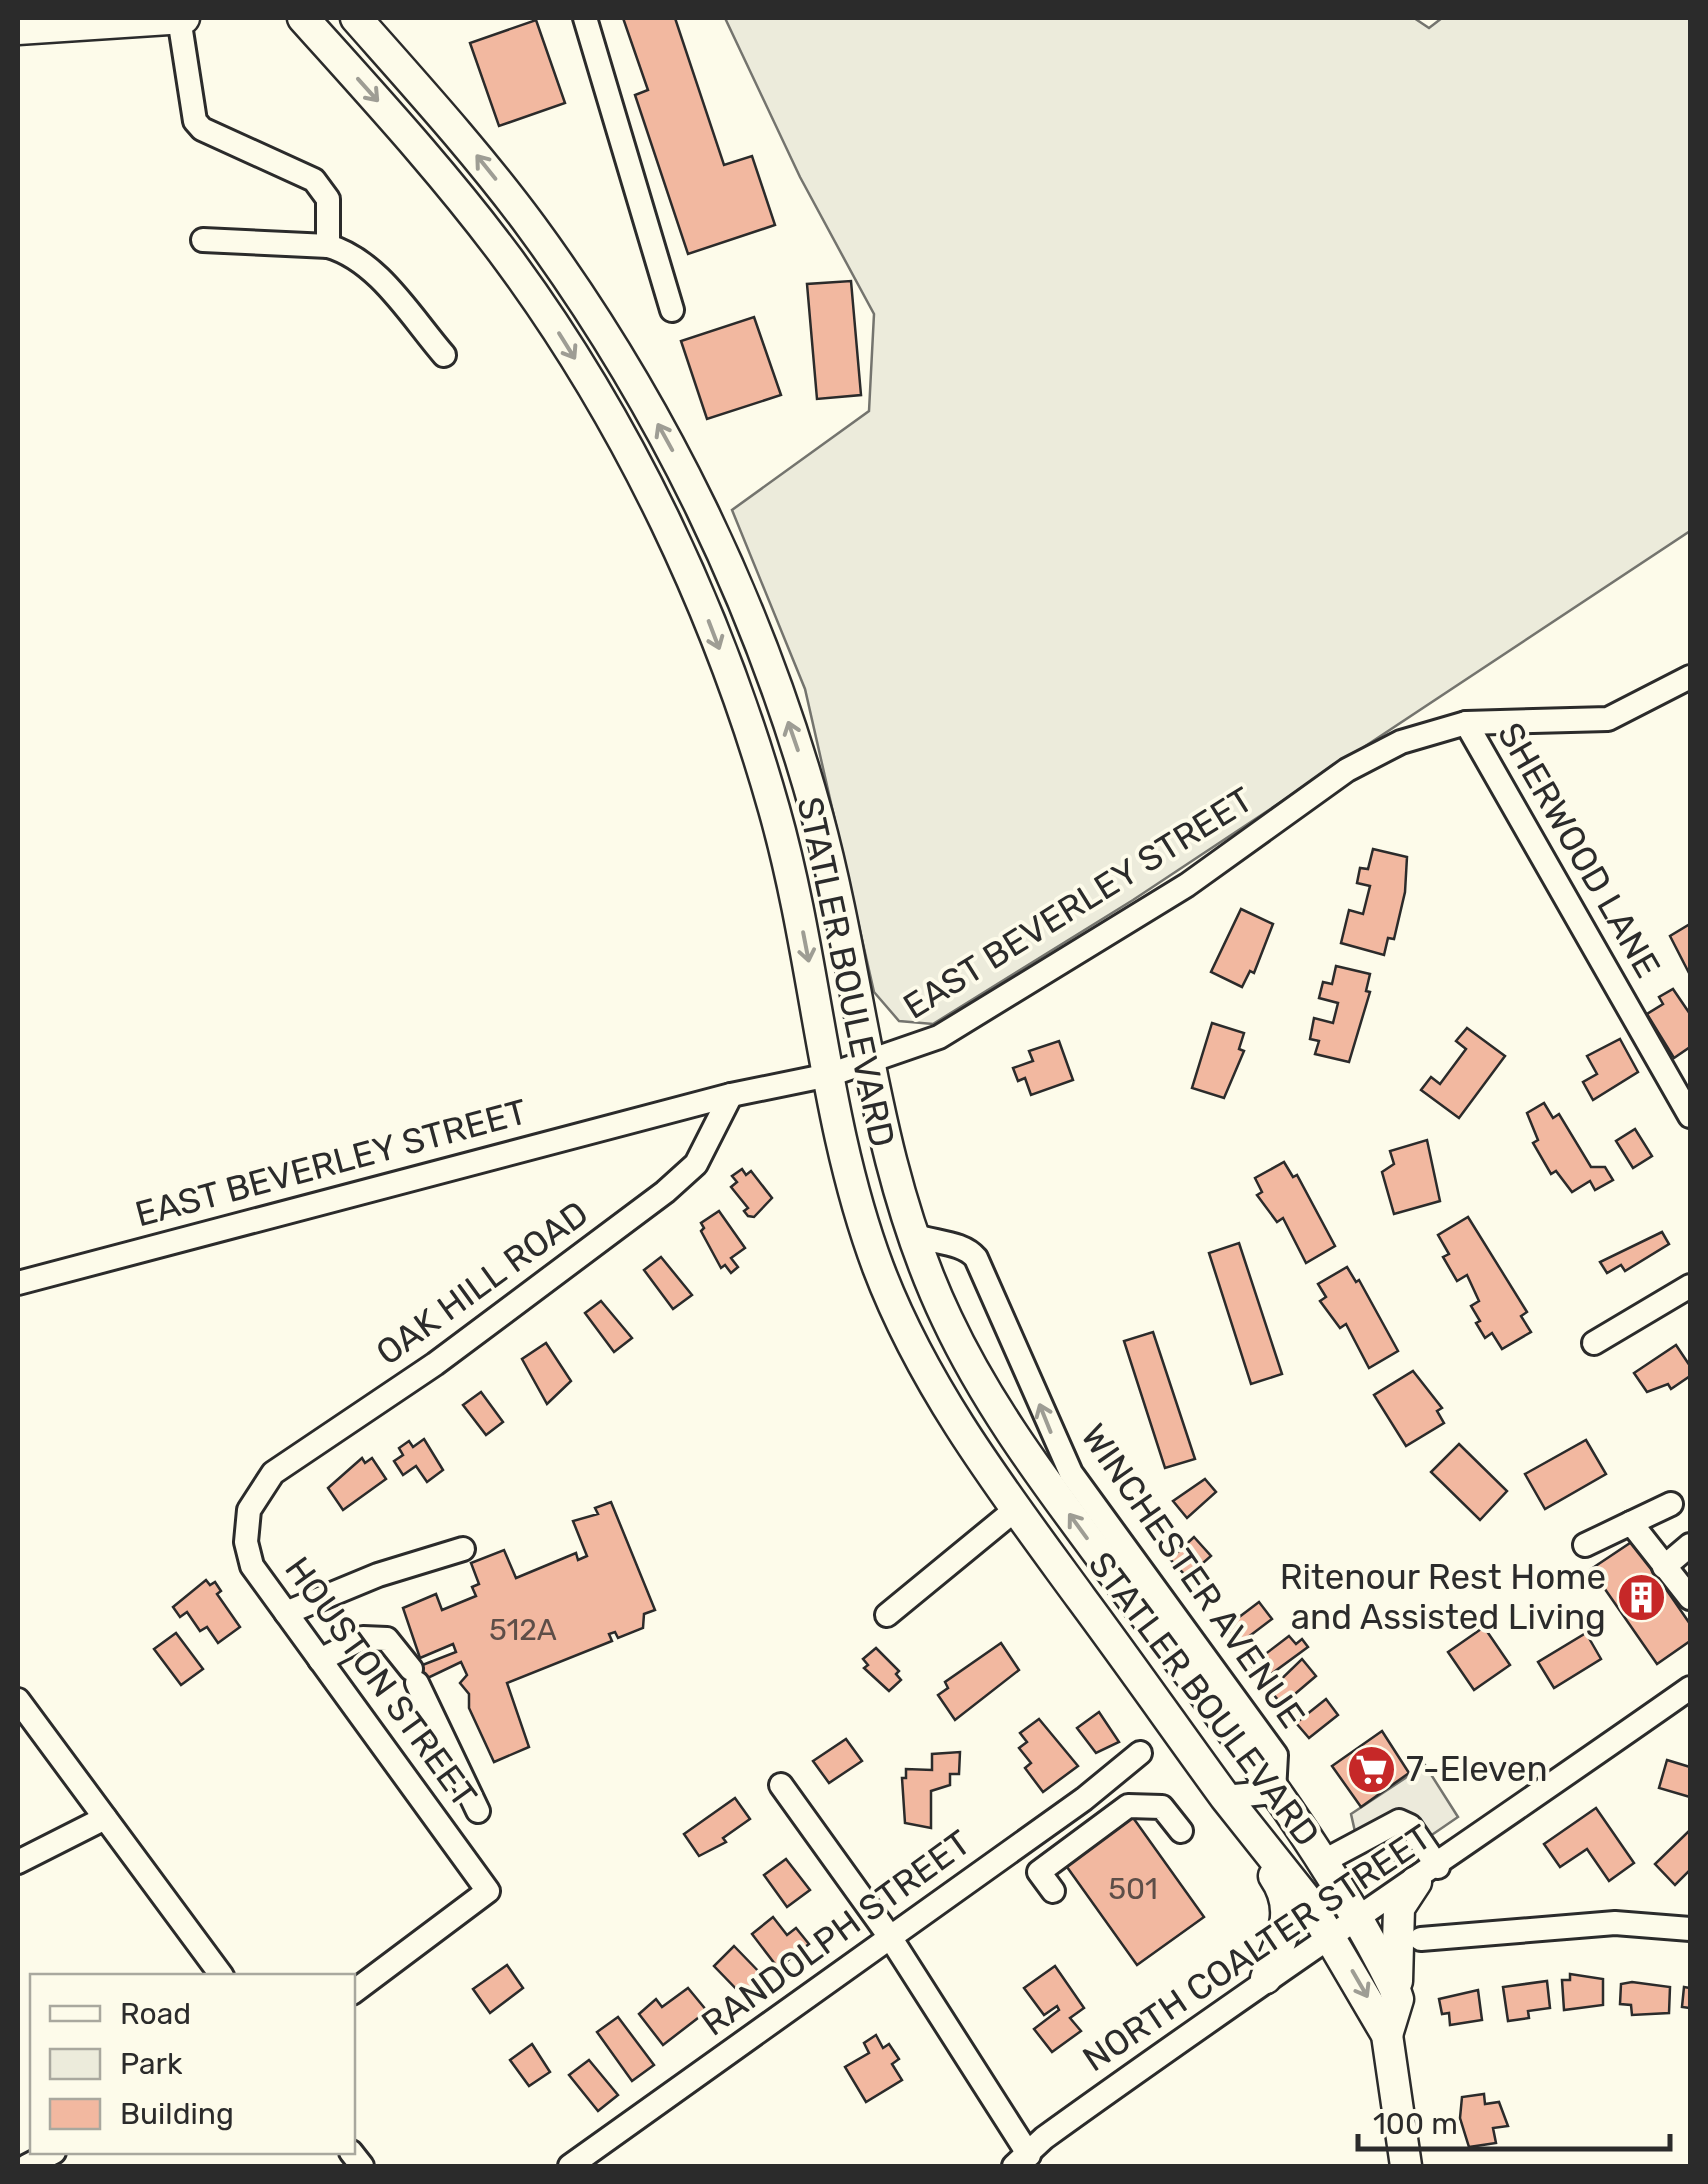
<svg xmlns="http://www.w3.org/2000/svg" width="1708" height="2184" viewBox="0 0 1708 2184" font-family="Rubik,sans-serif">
  <rect width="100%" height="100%" fill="#fdfbea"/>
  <!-- green -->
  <path fill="#ecebdb" stroke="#74746e" stroke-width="2.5" d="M725 18H1414L1429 28 1442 18H1690V531L1133 900 933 1024 899 1021 874 992 805 689 732 510 869 411 874 314 800 177Z"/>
  <!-- parking -->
  <path fill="#eceadb" stroke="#74746e" stroke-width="2.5" d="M1425 1765 1458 1817 1382 1869 1356 1836 1351 1814Z"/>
  <!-- building -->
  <g fill="#f2b8a0" stroke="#2b2b2b" stroke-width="2.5">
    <path d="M623 18H675L724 165 752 156 775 225 688 254 635 95 648 90Z"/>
    <path d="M536 20 565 103 499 126 470 43Z"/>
    <path d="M851 281 861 395 817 399 807 284Z"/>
    <path d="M754 317 781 395 707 419 681 341Z"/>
    <path d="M1373 849 1407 857 1405 892 1394 939 1388 938 1384 955 1341 943 1349 910 1363 914 1370 886 1357 883 1360 868 1368 869Z"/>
    <path d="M1241 909 1273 924 1254 973 1250 971 1242 987 1211 972Z"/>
    <path d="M1690 924V975L1670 936Z"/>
    <path d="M1336 966 1370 974 1366 991 1370 992 1349 1062 1315 1054 1319 1041 1310 1039 1314 1018 1333 1023 1338 1003 1319 998 1323 982 1332 984Z"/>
    <path d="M1673 989 1690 1014V1047L1674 1058 1647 1014 1663 1004 1659 997Z"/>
    <path d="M1212 1023 1244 1033 1239 1049 1244 1051 1224 1098 1192 1088Z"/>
    <path d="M1467 1028 1505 1056 1459 1118 1421 1090 1431 1077 1440 1084 1466 1049 1456 1041Z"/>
    <path d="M1620 1039 1638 1072 1593 1100 1583 1082 1597 1074 1587 1056Z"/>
    <path d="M1059 1041 1073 1080 1031 1095 1025 1078 1018 1081 1013 1068 1033 1061 1029 1051Z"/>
    <path d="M1544 1103 1553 1118 1559 1114 1591 1167H1605L1613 1180 1595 1190 1590 1181 1572 1192 1556 1171 1551 1174 1533 1143 1538 1140 1527 1113Z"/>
    <path d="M1635 1129 1652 1156 1633 1168 1616 1141Z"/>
    <path d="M1427 1140 1440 1201 1394 1214 1382 1172 1394 1164 1390 1151Z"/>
    <path d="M1284 1162 1293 1177 1297 1175 1335 1246 1306 1263 1283 1218 1277 1222 1257 1195 1262 1192 1255 1178Z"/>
    <path d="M742 1169 746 1175 751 1171 772 1198 754 1217 748 1216 744 1211 748 1208 731 1187 737 1182 732 1176Z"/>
    <path d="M719 1211 745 1248 731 1258 738 1267 731 1273 725 1265 721 1268 701 1231 704 1228 701 1223Z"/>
    <path d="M1468 1217 1527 1312 1521 1316 1531 1332 1502 1349 1492 1333 1485 1338 1476 1323 1480 1321 1471 1306 1479 1301 1467 1275 1457 1281 1443 1257 1449 1254 1438 1235Z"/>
    <path d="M1662 1232 1669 1244 1625 1271 1621 1265 1607 1273 1600 1262Z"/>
    <path d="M1239 1243 1282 1374 1251 1384 1209 1253Z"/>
    <path d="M661 1257 692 1295 673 1309 644 1270Z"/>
    <path d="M1347 1267 1356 1282 1359 1280 1398 1351 1369 1368 1346 1324 1340 1328 1320 1301 1326 1297 1318 1284Z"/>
    <path d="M601 1301 632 1338 614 1352 585 1313Z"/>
    <path d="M1153 1332 1195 1459 1165 1468 1124 1341Z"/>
    <path d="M546 1343 571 1381 547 1404 522 1359Z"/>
    <path d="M1676 1345 1690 1366V1376L1671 1389 1668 1384 1647 1392 1634 1373Z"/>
    <path d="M1413 1371 1442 1408 1437 1411 1444 1423 1406 1446 1374 1395Z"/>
    <path d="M481 1392 503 1422 486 1435 463 1405Z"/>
    <path d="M424 1439 443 1470 427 1482 416 1466 403 1475 394 1461 403 1455 399 1448 409 1441 413 1447Z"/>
    <path d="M1586 1440 1606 1474 1545 1509 1525 1474Z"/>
    <path d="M1459 1444 1507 1491 1480 1520 1431 1472Z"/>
    <path d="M362 1458 365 1463 372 1458 386 1479 343 1510 328 1488Z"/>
    <path d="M1205 1479 1216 1492 1187 1518 1173 1501Z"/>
    <path d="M611 1502 655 1610 644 1614 643 1628 618 1638 615 1632 609 1634 612 1641 507 1683 529 1747 494 1762 469 1708V1694L460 1683 467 1675 461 1662 413 1685 407 1671 456 1652 453 1644 420 1658 403 1608 436 1594 442 1610 476 1596 472 1587 479 1584 471 1563 504 1550 516 1578 576 1553 578 1560 587 1556 573 1521 598 1514 595 1508Z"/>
    <path d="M1194 1537 1211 1556 1187 1577 1170 1559Z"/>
    <path d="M1633 1541 1690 1624V1641L1657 1664 1591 1569Z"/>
    <path d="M206 1580 210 1585 215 1582 221 1591 217 1594 240 1627 218 1643 207 1627 200 1631 187 1612 180 1617 173 1607Z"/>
    <path d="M1259 1602 1272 1619 1239 1644 1226 1627Z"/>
    <path d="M1484 1627 1510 1665 1474 1690 1448 1652Z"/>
    <path d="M176 1633 203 1669 181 1685 154 1649Z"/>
    <path d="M1586 1633 1601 1659 1554 1688 1538 1662Z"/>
    <path d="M1289 1636 1296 1644 1302 1639 1308 1647 1263 1680 1251 1665Z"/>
    <path d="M1001 1643 1019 1670 955 1720 938 1695 948 1688 945 1682Z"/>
    <path d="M876 1648 899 1671 896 1674 901 1680 889 1691 864 1668 868 1665 863 1659Z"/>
    <path d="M1302 1659 1316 1676 1282 1705 1270 1690Z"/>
    <path d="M1326 1699 1338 1715 1309 1738 1296 1723Z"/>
    <path d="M1099 1712 1119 1742 1096 1753 1077 1728Z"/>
    <path d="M1039 1719 1078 1766 1043 1792 1025 1768 1031 1763 1019 1748 1027 1742 1020 1733Z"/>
    <path d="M1382 1731 1409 1773 1361 1807 1332 1766Z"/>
    <path d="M846 1739 862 1761 829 1783 813 1761Z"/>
    <path d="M960 1752 959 1774H950V1785L931 1791V1828L905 1823 902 1778H906V1769L932 1770V1754Z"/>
    <path d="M1667 1760 1690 1767V1797L1659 1788Z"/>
    <path d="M735 1798 750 1819 723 1838 726 1842 699 1856 684 1834Z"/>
    <path d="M1596 1808 1634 1863 1609 1881 1587 1849 1560 1867 1544 1844Z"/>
    <path d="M1129 1812 1204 1917 1137 1965 1062 1860Z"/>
    <path d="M1690 1830V1870L1675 1885 1655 1864Z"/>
    <path d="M786 1859 810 1890 787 1907 764 1875Z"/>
    <path d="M773 1917 787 1935 796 1928 809 1944 778 1968 752 1934Z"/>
    <path d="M734 1946 764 1977 744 1997 714 1966Z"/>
    <path d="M507 1965 523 1988 490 2013 473 1989Z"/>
    <path d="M1055 1966 1084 2008 1070 2018 1081 2031 1052 2052 1034 2029 1059 2010 1057 2006 1044 2015 1024 1988Z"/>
    <path d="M1570 1974 1603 1979V2005L1564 2010 1562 1980H1570Z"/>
    <path d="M1547 1981 1550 2008 1528 2011 1529 2018 1508 2021 1503 1987Z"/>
    <path d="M1632 1982 1670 1987 1669 2013 1632 2015 1631 2005 1620 2004 1621 1984Z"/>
    <path d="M1684 1987 1690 1988V2008L1682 2007Z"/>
    <path d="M688 1988 707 2011 663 2045 639 2014 656 1999 662 2007Z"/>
    <path d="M1478 1990 1482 2020 1450 2025 1449 2013 1442 2014 1439 1999Z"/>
    <path d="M618 2017 654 2065 632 2081 597 2032Z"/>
    <path d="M876 2035 883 2048 889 2044 899 2059 892 2064 902 2080 866 2102 845 2067 869 2053 864 2043Z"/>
    <path d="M532 2044 550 2072 529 2086 510 2060Z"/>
    <path d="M589 2060 618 2095 598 2111 569 2075Z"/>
    <path d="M1484 2094 1485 2104 1499 2102 1508 2126 1493 2128 1496 2143 1469 2147 1460 2118 1462 2097Z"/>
  </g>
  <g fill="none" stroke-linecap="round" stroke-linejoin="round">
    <defs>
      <g id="minor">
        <path d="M179 18 195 121 202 129 314 180 328 199V246L203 240"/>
        <path d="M585 18 672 310"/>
        <path d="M328 246C378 260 411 317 444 355"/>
        <path d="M1466 723 1690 1116"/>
        <path d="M911 1234C932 1243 962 1241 976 1258L1071 1473 1276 1755 1274 1792 1225 1797"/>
        <path d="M18 1283 731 1095 829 1075 939 1037 1187 885 1347 770 1401 742 1466 723 1608 719 1690 677"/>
        <path d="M1594 1343 1690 1286"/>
        <path d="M1631 1523 1671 1504"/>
        <path d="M1585 1545 1631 1523 1690 1598"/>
        <path d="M1664 1567 1690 1545"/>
        <path d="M286 1613 378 1575 463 1549"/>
        <path d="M887 1615 1016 1509"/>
        <path d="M320 1660 363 1638 387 1639 411 1669"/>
        <path d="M417 1683 478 1811"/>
        <path d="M18 1700 222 1976"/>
        <path d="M781 1785 890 1937 1029 2155"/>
        <path d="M1324 1861 1399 1821 1410 1826 1438 1867"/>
        <path d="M18 1862 105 1818"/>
        <path d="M1053 1891 1039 1872 1128 1806 1162 1807 1181 1831"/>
        <path d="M1421 1939 1615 1923 1690 1929"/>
        <path d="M352 1993 488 1891 252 1566 246 1542 249 1510 273 1473 435 1364 665 1192 696 1164 731 1095"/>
        <path d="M351 2152 362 2166"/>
        <path d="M27 2166 54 2152"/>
        <path d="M570 2166 1084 1799 1140 1753"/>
        <path d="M1014 2166 1044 2138C1257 1984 1475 1839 1690 1688"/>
      </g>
      <g id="major">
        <path d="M303 18C373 96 445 174 508 259 629 423 719 614 774 809 817 960 823 1120 878 1267 924 1389 1005 1494 1081 1598 1130 1664 1177 1731 1225 1797L1310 1904 1387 2035 1406 2166"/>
        <path d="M356 18C416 86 477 153 531 226 661 403 759 604 817 815 863 983 871 1160 947 1319 984 1398 1035 1468 1087 1538 1194 1684 1314 1825 1394 1987L1398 1999 1387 2035"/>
        <path d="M18 29 184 18"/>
        <path d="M1266 1978C1280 1941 1299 1912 1274 1876"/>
        <path d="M1397 1981 1399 1908 1416 1882"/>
      </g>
    </defs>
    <!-- minor casing -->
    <use href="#minor" stroke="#2b2b2b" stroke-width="28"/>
    <!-- major casing -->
    <use href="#major" stroke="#2b2b2b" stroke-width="35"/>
    <!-- minor -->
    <use href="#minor" stroke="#fdfbea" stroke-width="22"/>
    <!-- major -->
    <use href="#major" stroke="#fdfbea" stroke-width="30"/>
  </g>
  <!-- one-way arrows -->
  <defs><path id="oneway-shaft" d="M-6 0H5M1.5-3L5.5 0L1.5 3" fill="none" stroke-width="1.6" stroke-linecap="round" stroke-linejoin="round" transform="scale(2.5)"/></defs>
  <g stroke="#9e9d94">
    <use href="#oneway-shaft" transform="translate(368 90) rotate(48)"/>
    <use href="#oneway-shaft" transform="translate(486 167) rotate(-129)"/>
    <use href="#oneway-shaft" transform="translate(567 346) rotate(58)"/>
    <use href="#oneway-shaft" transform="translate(665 437) rotate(-119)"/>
    <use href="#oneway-shaft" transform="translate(714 635) rotate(69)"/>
    <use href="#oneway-shaft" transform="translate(793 736) rotate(-109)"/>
    <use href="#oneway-shaft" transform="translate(806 947) rotate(79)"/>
    <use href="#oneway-shaft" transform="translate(1045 1418) rotate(-112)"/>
    <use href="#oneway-shaft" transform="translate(1078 1526) rotate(-126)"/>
    <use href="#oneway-shaft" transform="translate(1360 1984) rotate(60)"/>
  </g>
  <!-- icons -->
  <defs>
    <symbol id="building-disc" viewBox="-11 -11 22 22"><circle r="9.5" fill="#c62828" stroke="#fdfbea"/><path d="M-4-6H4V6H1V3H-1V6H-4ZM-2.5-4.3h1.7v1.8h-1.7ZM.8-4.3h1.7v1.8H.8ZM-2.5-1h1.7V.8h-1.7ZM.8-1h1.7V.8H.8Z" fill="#fff"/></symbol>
    <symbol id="supermarket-disc" viewBox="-11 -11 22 22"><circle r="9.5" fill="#c62828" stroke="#fdfbea"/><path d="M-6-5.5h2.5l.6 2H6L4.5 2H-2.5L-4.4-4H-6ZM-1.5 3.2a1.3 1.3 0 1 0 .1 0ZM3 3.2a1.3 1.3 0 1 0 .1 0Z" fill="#fff"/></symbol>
  </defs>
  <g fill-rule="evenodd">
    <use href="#building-disc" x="1614" y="1570" width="55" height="55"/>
    <use href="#supermarket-disc" x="1344" y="1742" width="55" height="55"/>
  </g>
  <g text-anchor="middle" stroke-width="8" stroke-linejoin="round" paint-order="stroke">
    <!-- number labels -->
    <g font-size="30" fill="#5d4e48">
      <text x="523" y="1640">512A</text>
      <text x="1133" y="1899">501</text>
    </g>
    <!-- street labels -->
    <g font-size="35" fill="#2b2b2b" stroke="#fdfbea">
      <text transform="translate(1579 850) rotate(60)" y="12">SHERWOOD LANE</text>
      <text transform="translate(1078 903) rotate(-32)" y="12">EAST BEVERLEY STREET</text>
      <text transform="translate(846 972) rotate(78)" y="12">STATLER BOULEVARD</text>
      <text transform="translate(331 1163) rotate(-15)" y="12">EAST BEVERLEY STREET</text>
      <text transform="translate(482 1283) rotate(-36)" y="12">OAK HILL ROAD</text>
      <text transform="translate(1193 1576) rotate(55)" y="12">WINCHESTER AVENUE</text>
      <text transform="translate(381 1682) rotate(54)" y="12">HOUSTON STREET</text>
      <text transform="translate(1204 1699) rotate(53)" y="12">STATLER BOULEVARD</text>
      <text transform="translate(836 1933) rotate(-36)" y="12">RANDOLPH STREET</text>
      <text transform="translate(1257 1948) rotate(-34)" y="12">NORTH COALTER STREET</text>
    </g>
    <!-- poi labels -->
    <g font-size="35" fill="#2b2b2b" stroke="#fdfbea" text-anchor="end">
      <text x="1606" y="1589">Ritenour Rest Home<tspan x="1606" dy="40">and Assisted Living</tspan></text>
      <text x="1406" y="1781" text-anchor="start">7-Eleven</text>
    </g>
  </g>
  <!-- border -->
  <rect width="1708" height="2184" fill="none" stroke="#2b2b2b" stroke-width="40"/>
  <!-- legend -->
  <rect x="30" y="1974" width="325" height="180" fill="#fdfbea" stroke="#a9a89e" stroke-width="2.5"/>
  <rect x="50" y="2006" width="50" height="15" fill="#fdfbea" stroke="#a9a89e" stroke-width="2.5"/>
  <text x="120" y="2024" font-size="30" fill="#2b2b2b">Road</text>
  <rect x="50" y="2049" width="50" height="30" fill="#ecebdb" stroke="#a9a89e" stroke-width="2.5"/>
  <text x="120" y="2074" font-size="30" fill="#2b2b2b">Park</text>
  <rect x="50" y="2099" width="50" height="30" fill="#f2b8a0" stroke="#a9a89e" stroke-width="2.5"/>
  <text x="120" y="2124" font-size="30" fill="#2b2b2b">Building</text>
  <!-- scale -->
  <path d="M1358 2134v15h312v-15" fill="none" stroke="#2b2b2b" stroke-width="5"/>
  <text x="1373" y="2134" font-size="30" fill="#2b2b2b" stroke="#fdfbea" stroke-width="8" paint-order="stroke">100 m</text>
</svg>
